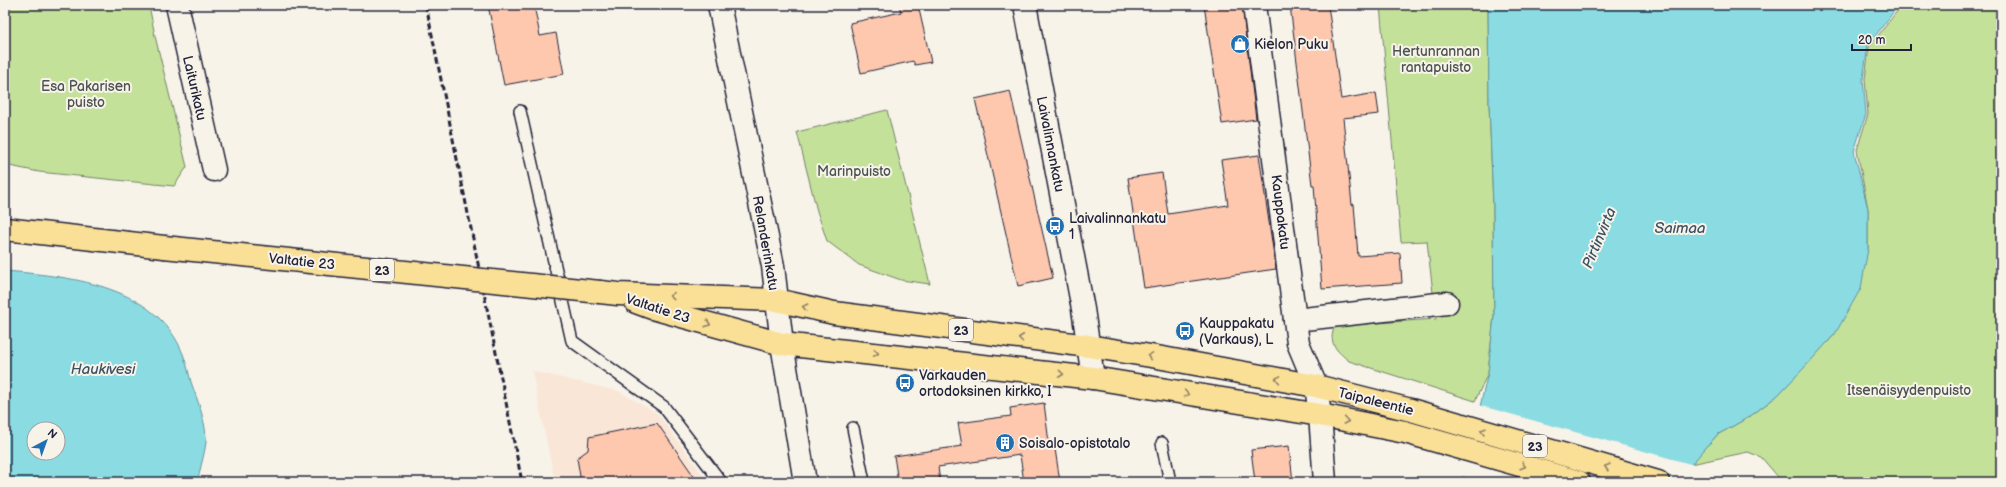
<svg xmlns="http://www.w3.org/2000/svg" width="2006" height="487" viewBox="0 0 2006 487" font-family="'Balsamiq Sans',sans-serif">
  <rect width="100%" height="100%" fill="#f7f3e8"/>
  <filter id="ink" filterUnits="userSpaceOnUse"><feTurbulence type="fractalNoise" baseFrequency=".025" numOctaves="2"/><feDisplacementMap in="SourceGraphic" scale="8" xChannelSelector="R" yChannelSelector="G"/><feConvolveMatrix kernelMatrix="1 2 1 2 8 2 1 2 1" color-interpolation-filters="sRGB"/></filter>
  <g filter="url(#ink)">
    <!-- built -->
    <path fill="#f9e6d7" d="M532 371 618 391 657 413 708 482H555Z"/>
    <!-- green -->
    <g fill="#c4e199" stroke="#73826a">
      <path d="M5 5H149L155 36 187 167 174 186 39 172 5 165Z"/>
      <path d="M1380 5H1488L1489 103 1493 206 1494 316 1488 373 1475 401 1349 361C1337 351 1327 343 1335 326L1436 319 1427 241 1401 242Z"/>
      <path d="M1902 5H2001V482H1798L1779 478 1761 457 1748 452 1691 464 1717 435 1749 417 1777 396 1835 334 1868 249V209L1857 150 1868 114 1865 79 1869 47Z"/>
      <path d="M887 110 930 284 901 280 859 265 827 241 817 211 797 132Z"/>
    </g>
    <!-- water -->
    <g fill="#8bdce2" stroke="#61929f" fill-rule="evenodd">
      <path d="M1488 5H1899L1868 45 1863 79 1866 114 1854 151 1868 209V249L1861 288 1835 334 1803 369 1777 396 1749 417 1717 435 1676 482H1462L1488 373 1494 316 1493 206 1489 103Z"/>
      <path d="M5 271C66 276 150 284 180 347 185 357 188 370 191 382 197 399 205 419 206 437 207 448 199 469 198 482H5ZM34 429H58V453H34Z"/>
    </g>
    <!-- pier -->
    <path fill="#f7f3e8" d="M1478 405 1694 465 1678 482H1483L1462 476Z"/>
    <!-- building -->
    <g fill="#fdc8ae" stroke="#22223b">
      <path d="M488 5H534L540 36 556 33 564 74 504 85Z"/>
      <path d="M899 5H918L931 62 915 65 913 61 861 73 850 23 901 12Z"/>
      <path d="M1204 5H1242L1256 119 1222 124Z"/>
      <path d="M1290 5H1328L1341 99 1376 93 1379 114 1343 118 1352 205 1354 204 1358 256 1400 253 1402 283 1322 289 1314 185H1312Z"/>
      <path d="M1010 91 1053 278 1018 286 975 99Z"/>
      <path d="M1259 155 1276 269 1144 288 1128 178 1162 173 1168 214 1228 205 1221 160Z"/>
      <path d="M1044 403 1049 443 1054 442 1060 482H1024L1020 455 938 467 940 482H898L894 456 962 446 958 423 1011 416 1010 408Z"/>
      <path d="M657 423 698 482H581L577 458 588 450 589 437Z"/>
      <path d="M1289 446 1293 482H1255L1251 450Z"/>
    </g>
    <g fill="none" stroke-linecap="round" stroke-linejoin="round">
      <defs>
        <g id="lane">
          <path d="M520 111 572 341 664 407 721 482"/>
          <path d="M853 428 864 482"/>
          <path d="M1162 443 1170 482"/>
        </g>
        <g id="street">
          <path d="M177 5 214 170"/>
          <path d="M1025 5 1083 309 1093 378"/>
          <path d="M1254 5 1298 343 1316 386 1320 415 1325 482"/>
          <path d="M1295 320 1447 303"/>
          <path d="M782 344 805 482"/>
        </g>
        <path id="secondary" d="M719 5 773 266 782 344"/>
        <g id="highway">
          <path d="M5 229 164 247"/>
          <path d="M600 292 618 294 776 300 834 313 1088 346 1157 357 1316 386 1411 410 1658 482"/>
          <path d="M636 302 652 308 782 344 1093 378 1320 415 1405 432 1579 482"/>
        </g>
      </defs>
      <!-- lane casing -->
      <use href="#lane" stroke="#22223b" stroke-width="14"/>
      <!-- street casing -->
      <use href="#street" stroke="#22223b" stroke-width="25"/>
      <!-- secondary casing -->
      <use href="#secondary" stroke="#22223b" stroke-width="25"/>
      <!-- highway casing -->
      <use href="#highway" stroke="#22223b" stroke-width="25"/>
      <!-- lane -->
      <use href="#lane" stroke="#f7f3e8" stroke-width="11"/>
      <!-- street -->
      <use href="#street" stroke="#f7f3e8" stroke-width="22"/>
      <!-- secondary -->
      <use href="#secondary" stroke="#f7f3e8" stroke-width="22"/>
      <!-- highway -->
      <use href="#highway" stroke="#fadf96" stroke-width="22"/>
      <!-- rail -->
      <path stroke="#22223b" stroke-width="3" stroke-dasharray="6 3" stroke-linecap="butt" d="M426 5 522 482"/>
      <defs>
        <path id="highway-bridge" d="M164 247 600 292"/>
      </defs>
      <!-- highway-bridge casing -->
      <use href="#highway-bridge" stroke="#22223b" stroke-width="25" stroke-linecap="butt"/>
      <!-- highway-bridge -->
      <use href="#highway-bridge" stroke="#fadf96" stroke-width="22"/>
    </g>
    <!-- one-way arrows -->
    <defs><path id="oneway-chevron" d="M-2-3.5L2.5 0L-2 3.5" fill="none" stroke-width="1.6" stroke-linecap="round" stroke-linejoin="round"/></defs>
    <g stroke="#8e8068">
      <use href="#oneway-chevron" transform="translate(672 296) rotate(-178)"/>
      <use href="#oneway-chevron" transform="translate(805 307) rotate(-167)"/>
      <use href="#oneway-chevron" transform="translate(708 324) rotate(16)"/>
      <use href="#oneway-chevron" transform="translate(1021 338) rotate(-173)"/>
      <use href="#oneway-chevron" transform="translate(876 353) rotate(6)"/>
      <use href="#oneway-chevron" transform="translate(1150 356) rotate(-171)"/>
      <use href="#oneway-chevron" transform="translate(1061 374) rotate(6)"/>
      <use href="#oneway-chevron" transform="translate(1278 379) rotate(-170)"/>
      <use href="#oneway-chevron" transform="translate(1186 394) rotate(10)"/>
      <use href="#oneway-chevron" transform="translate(1346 421) rotate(11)"/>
      <use href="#oneway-chevron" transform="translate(1483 431) rotate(-164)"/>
      <use href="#oneway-chevron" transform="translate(1523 466) rotate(16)"/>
      <use href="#oneway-chevron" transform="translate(1607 467) rotate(-164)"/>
    </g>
  </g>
  <!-- icons -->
  <defs>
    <symbol id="shop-disc" viewBox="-11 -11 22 22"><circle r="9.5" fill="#1f6fb2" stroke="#f7f3e8"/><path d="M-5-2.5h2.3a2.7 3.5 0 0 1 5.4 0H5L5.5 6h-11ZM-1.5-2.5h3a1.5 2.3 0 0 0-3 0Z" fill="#fff"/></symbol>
    <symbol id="bus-disc" viewBox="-11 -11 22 22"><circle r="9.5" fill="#1f6fb2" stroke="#f7f3e8"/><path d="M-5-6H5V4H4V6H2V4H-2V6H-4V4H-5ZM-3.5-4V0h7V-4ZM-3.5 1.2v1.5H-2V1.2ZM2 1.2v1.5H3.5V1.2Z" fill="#fff"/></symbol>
    <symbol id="building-disc" viewBox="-11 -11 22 22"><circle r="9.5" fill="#1f6fb2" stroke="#f7f3e8"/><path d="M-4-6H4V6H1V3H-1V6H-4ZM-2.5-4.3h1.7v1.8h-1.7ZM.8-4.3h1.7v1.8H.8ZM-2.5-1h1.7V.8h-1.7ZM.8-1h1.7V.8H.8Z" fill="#fff"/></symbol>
  </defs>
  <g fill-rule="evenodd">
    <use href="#shop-disc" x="1229" y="33" width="22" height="22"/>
    <use href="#bus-disc" x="1044" y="215" width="22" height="22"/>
    <use href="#bus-disc" x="1174" y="320" width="22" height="22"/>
    <use href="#bus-disc" x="894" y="372" width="22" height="22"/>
    <use href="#building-disc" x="994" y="432" width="22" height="22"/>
  </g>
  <g text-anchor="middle" stroke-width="4" stroke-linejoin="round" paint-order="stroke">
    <!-- shield labels -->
    <g fill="#f7f3e8" stroke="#62616f" stroke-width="1">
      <rect x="370" y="259" width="24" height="22" rx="3"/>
      <rect x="949" y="319" width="24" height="22" rx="3"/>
      <rect x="1523" y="435" width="24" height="22" rx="3"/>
    </g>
    <g font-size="13" font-weight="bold" fill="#22223b">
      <text x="382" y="275">23</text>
      <text x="961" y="335">23</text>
      <text x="1535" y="451">23</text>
    </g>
    <!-- poi labels -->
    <g font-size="14" fill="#22223b" stroke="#f7f3e8" text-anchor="start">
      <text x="1254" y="49">Kielon Puku</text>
      <text x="1069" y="223">Laivalinnankatu<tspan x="1069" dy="16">1</tspan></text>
      <text x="1199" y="328">Kauppakatu<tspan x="1199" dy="16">(Varkaus), L</tspan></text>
      <text x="919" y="380">Varkauden<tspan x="919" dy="16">ortodoksinen kirkko, I</tspan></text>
      <text x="1019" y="448">Soisalo-opistotalo</text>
    </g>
    <!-- park labels -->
    <g font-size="14" fill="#4a5252" stroke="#f7f3e8">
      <text x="1436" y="56">Hertunrannan<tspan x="1436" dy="16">rantapuisto</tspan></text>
      <text x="86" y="91">Esa Pakarisen<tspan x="86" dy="16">puisto</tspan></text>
      <text x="854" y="176">Marinpuisto</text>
      <text x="1909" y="395">Itsenäisyydenpuisto</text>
    </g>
    <!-- street labels -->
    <g font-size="14" fill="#22223b" stroke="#f7f3e8">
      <text transform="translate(195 88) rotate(77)" y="5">Laiturikatu</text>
      <text transform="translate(1051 144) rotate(79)" y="5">Laivalinnankatu</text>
      <text transform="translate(1281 212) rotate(83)" y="5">Kauppakatu</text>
      <text transform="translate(766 243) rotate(80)" y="5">Relanderinkatu</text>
      <text transform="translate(302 261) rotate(6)" y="5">Valtatie 23</text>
      <text transform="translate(658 308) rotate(18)" y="5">Valtatie 23</text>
      <text transform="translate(1376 401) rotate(14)" y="5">Taipaleentie</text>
    </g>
    <!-- water labels -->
    <g font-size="15" font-style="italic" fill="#3c5065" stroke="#f7f3e8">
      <text x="1680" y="233">Saimaa</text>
      <text transform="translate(1599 238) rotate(-67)" y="5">Pirtinvirta</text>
      <text x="103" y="374">Haukivesi</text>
    </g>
  </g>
  <!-- margin -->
  <rect width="2006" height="487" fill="none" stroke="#f7f3e8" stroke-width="20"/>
  <rect x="10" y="10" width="1986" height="467" fill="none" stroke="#22223b" stroke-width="1.5" filter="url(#ink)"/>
  <!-- north arrow -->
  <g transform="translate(46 441) rotate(41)"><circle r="19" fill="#f7f3e8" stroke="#a29fa3"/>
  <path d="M0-3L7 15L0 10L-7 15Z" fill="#1f6fb2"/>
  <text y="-6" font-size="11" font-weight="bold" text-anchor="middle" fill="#22223b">N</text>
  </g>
  <!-- scale -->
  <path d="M1852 44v6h59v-6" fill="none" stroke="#22223b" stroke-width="2"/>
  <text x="1858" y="44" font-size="12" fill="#22223b" stroke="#f7f3e8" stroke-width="3" paint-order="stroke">20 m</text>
</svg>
